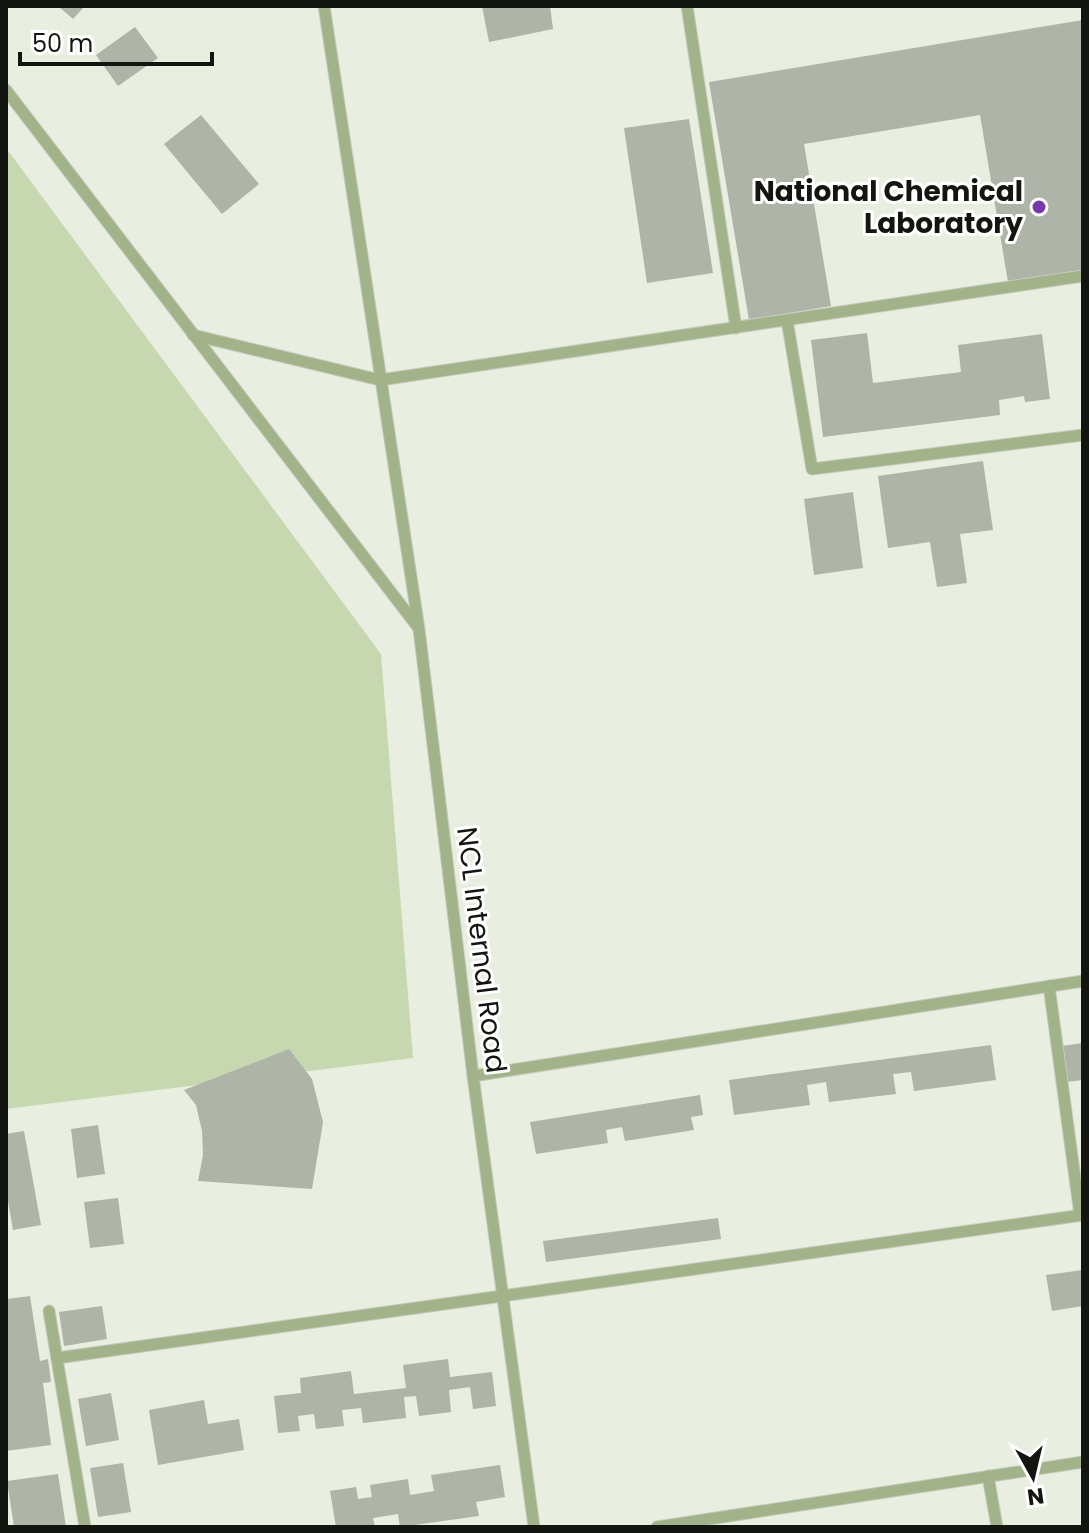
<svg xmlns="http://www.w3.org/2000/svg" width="1089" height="1533" viewBox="0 0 1089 1533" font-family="Poppins,sans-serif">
  <rect width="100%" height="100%" fill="#e8eee0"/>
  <!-- green -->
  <path fill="#c7d8b1" d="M9 152 381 654 413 1058 6 1109V154Z"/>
  <!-- building -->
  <g fill="#aeb4a7">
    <path d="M58 6H85L73 19Z"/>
    <path d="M482 6H550L553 29 489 42Z"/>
    <path d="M1083 20V270L1008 282 980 115 804 144 831 306 749 320 709 82Z"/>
    <path d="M135 27 158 58 118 86 96 55Z"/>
    <path d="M201 115 259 184 222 214 164 144Z"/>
    <path d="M689 119 713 273 647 283 624 128Z"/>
    <path d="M867 333 873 383 961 372 958 345 1042 334 1050 399 1025 402 1024 396 999 400 1000 415 823 437 811 340Z"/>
    <path d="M983 461 993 530 960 534 967 583 937 587 930 542 888 548 878 476Z"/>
    <path d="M853 492 863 568 814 575 804 499Z"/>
    <path d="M1083 1043V1080L1066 1082 1061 1046Z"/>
    <path d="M991 1045 996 1080 914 1091 911 1072 893 1074 896 1094 829 1102 826 1082 807 1085 810 1105 734 1115 729 1080Z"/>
    <path d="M289 1049 312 1079 323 1122 312 1189 198 1181 203 1155 202 1131 196 1105 184 1090Z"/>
    <path d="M700 1095 703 1115 691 1117 694 1130 625 1141 622 1127 606 1130 608 1143 536 1154 530 1122Z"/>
    <path d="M98 1125 105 1174 77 1178 71 1129Z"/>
    <path d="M24 1131 41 1225 13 1230 6 1190V1134Z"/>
    <path d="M118 1198 124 1244 90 1248 84 1202Z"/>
    <path d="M718 1218 721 1239 546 1262 543 1241Z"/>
    <path d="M1083 1270V1306L1052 1311 1046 1275Z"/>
    <path d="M30 1296 40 1361 48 1359 51 1382 43 1383 51 1445 6 1451V1299Z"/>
    <path d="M102 1306 107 1339 64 1346 59 1312Z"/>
    <path d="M448 1359 450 1377 492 1372 496 1406 473 1409 470 1387 449 1390 451 1412 419 1416 416 1396 404 1397 406 1418 363 1423 361 1408 342 1410 344 1426 316 1429 314 1414 298 1416 300 1431 278 1433 274 1396 301 1393 300 1378 351 1371 354 1394 406 1388 403 1365Z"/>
    <path d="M111 1393 119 1440 86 1446 78 1399Z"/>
    <path d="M204 1400 208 1424 239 1419 244 1450 158 1465 149 1410Z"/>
    <path d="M123 1463 131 1512 98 1517 90 1468Z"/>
    <path d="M500 1465 505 1497 476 1502 479 1516 400 1527 398 1514 373 1518 375 1527H336L330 1491 356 1487 358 1499 372 1497 370 1485 408 1479 410 1495 434 1491 431 1475Z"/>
    <path d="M58 1474 66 1527H14L7 1481Z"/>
  </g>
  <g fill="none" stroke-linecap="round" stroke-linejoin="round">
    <defs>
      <g id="service">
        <path d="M324 6 419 629 473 1076 534 1527"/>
        <path d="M687 6 736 328"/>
        <path d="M6 90 417 626"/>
        <path d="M787 320 812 469 1083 435"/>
        <path d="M193 335 380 380 1083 276"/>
        <path d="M1049 986 1080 1215"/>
        <path d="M473 1076 1083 981"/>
        <path d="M49 1311 85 1527"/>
        <path d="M57 1358 1083 1215"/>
        <path d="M988 1476 997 1527"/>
        <path d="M657 1527 1083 1462"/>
      </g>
    </defs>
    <!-- service casing -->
    <use href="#service" stroke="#c6cbbf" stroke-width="13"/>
    <!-- service -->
    <use href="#service" stroke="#a2b38a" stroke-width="11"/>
  </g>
  <!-- markers -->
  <circle fill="#7937ac" stroke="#fff" stroke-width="3" cx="1039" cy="207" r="8"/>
  <g text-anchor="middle" stroke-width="6" stroke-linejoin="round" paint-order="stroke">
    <!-- poi labels -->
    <g font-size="28" font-weight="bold" fill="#131510" stroke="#fff" text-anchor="end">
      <text x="1023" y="201">National Chemical<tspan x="1023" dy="32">Laboratory</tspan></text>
    </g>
    <!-- street labels -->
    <g font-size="28" fill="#131510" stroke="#fff">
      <text transform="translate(482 950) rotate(83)" y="10">NCL Internal Road</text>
    </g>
  </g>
  <!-- border -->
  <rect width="1089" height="1533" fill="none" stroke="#131510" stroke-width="16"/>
  <!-- north arrow -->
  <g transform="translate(1033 1477) rotate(172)" stroke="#ffffff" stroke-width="6" paint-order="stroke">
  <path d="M0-6L14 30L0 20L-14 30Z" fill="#131510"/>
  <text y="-12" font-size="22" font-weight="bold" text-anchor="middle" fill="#131510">N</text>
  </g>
  <!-- scale -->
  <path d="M20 52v12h192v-12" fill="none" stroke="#131510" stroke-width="4"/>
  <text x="32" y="52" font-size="24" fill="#131510" stroke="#ffffff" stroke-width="6" paint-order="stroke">50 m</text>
</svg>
